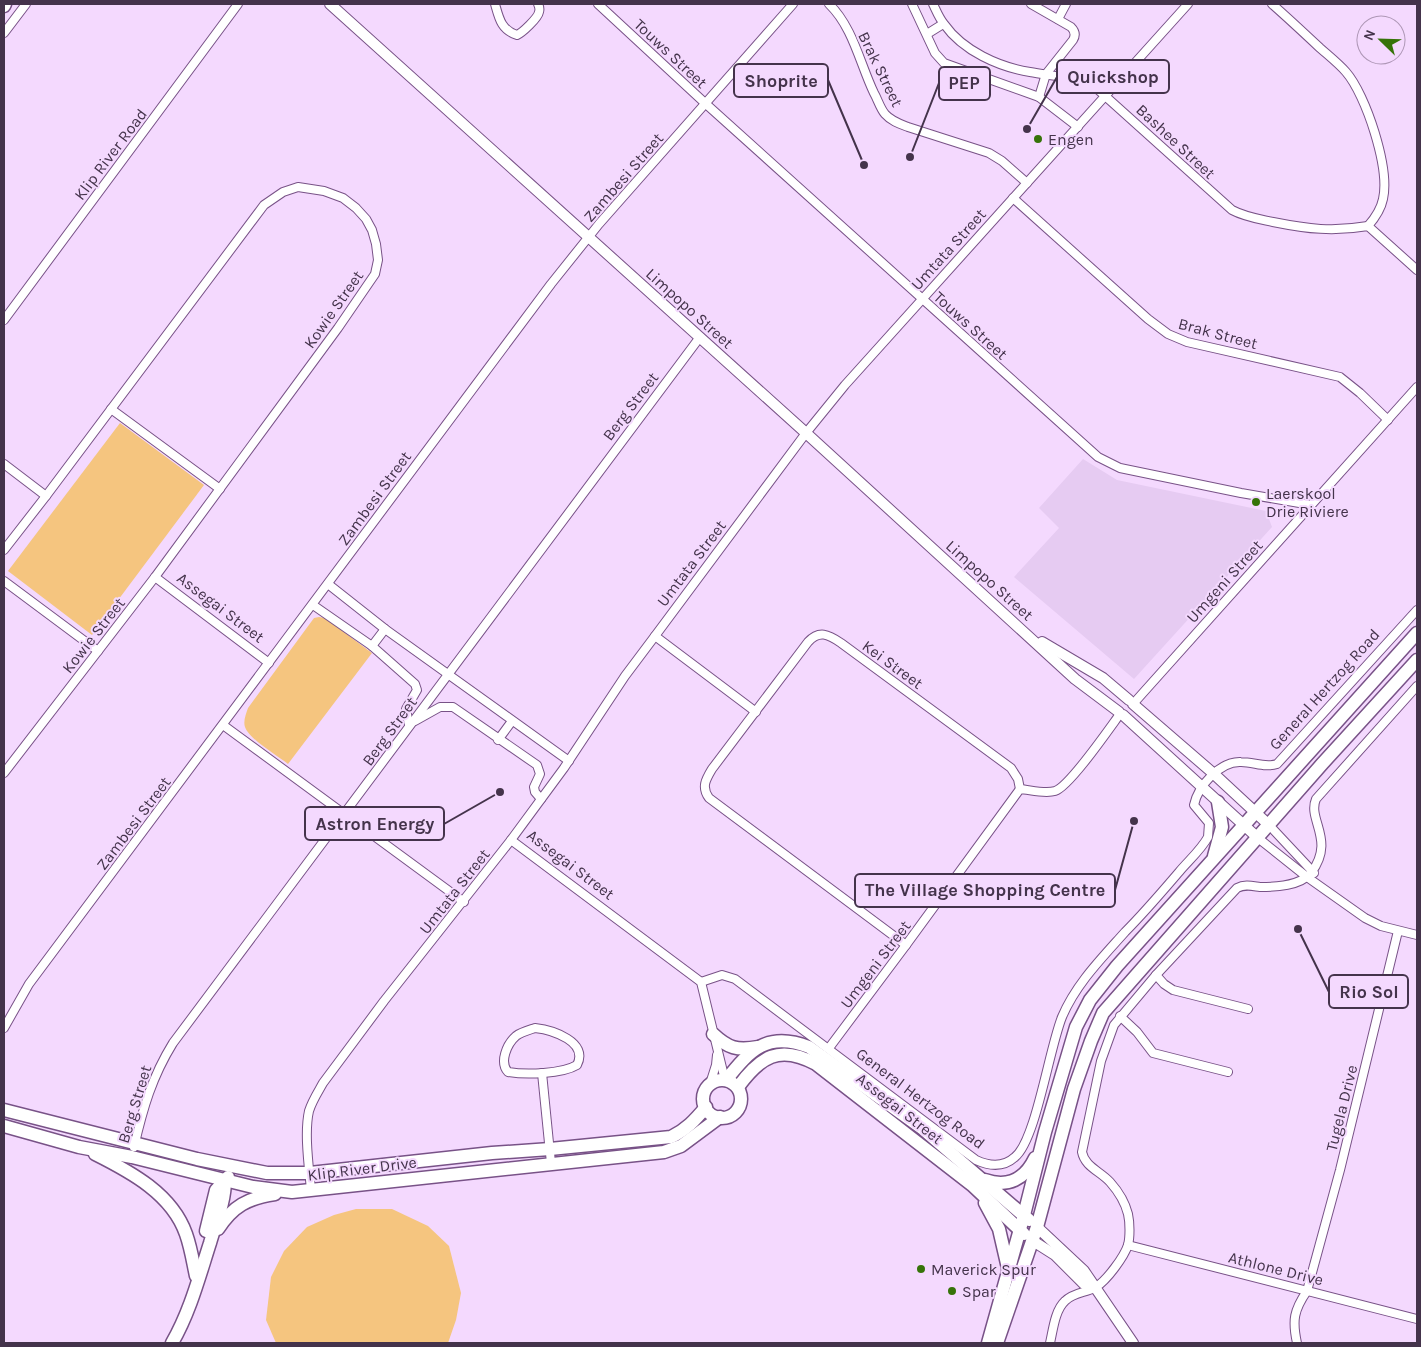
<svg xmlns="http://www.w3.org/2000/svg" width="1421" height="1347" viewBox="0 0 1421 1347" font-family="Karla,sans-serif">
  <rect width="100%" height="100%" fill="#f4d9fe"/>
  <!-- built -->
  <path fill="#e6cbf2" d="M1083 459 1117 480 1266 511 1272 527 1134 679 1014 577 1059 528 1039 508Z"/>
  <!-- grass -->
  <g fill="#f5c57f">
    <path d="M120 423 204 485 92 635 8 571Z"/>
    <path d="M319 617 325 618 372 653 288 764C278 756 249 739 245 727 243 721 246 714 248 708L314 618Z"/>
    <path d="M356 1209H392L428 1226 449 1246 461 1293 456 1320 448 1343H276L266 1320 271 1277 284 1251 307 1227 334 1215Z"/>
  </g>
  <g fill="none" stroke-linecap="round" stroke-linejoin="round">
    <defs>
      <g id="minor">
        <path d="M495 4C499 18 501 30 517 35 522 33 538 18 539 12 540 9 539 6 538 4"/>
        <path d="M598 4 706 104 1098 457 1120 468 1241 493 1311 505"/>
        <path d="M829 4C853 27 860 64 874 93 878 100 880 108 885 114 891 121 900 124 908 127L989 153 1002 161 1027 183"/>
        <path d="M912 4 935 53 944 63 1039 97 1078 127"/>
        <path d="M933 4C936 10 939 18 944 24 963 51 999 67 1030 72 1052 76 1074 77 1094 86L1232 210C1245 217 1259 219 1273 222 1308 229 1333 232 1368 226L1417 270"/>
        <path d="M1031 4 1071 27C1075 31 1076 35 1073 40L1046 74 1039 97"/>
        <path d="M1272 4C1288 18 1304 33 1320 48 1329 56 1338 63 1346 72 1366 95 1390 168 1383 199 1381 209 1375 218 1368 226"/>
        <path d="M1058 19 1066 4"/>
        <path d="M4 33 26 4"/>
        <path d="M927 34 943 24"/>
        <path d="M1013 198 1148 319 1168 334 1187 342 1340 377 1360 393 1388 420"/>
        <path d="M4 320 238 4"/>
        <path d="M111 409 220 489"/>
        <path d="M4 464 46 496"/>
        <path d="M4 550 46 496 264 205 283 192 298 187 324 191 343 198 356 208 366 219 372 230 376 244 378 260 375 274 338 328 155 577 4 773"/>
        <path d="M155 577 269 663"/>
        <path d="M4 581 98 651"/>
        <path d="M328 584 385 629 569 761"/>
        <path d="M313 605 372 646 415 684 417 690 406 709 409 725"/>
        <path d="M655 636 756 712"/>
        <path d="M372 646 385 629"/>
        <path d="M1133 704 1417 387"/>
        <path d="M415 721 440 707H453L537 765 540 774 534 787 535 792 541 799"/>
        <path d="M223 725 464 902"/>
        <path d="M498 740 512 721"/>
        <path d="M1269 825 1314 873"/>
        <path d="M1258 838 1307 877 1365 918 1381 926 1417 935"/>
        <path d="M511 840 701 982 725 1080"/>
        <path d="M906 945 709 798C701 787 706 779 712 769L808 642C819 630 828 634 841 643L1011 768 1018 779 1020 789"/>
        <path d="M1156 975 1164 984 1173 990 1248 1009"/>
        <path d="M701 982 722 975 735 979 976 1160C989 1166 1003 1168 1015 1157 1036 1140 1049 1049 1062 1017 1076 984 1101 959 1125 932 1144 913 1161 893 1179 872 1188 861 1201 850 1208 837L1209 823 1194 805C1198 786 1220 761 1241 762 1254 762 1265 768 1277 764L1417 610"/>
        <path d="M1120 1016 1137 1032 1153 1053 1228 1072"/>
        <path d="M4 1028 29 984 551 284 599 224 793 4"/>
        <path d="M535 1028C553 1030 589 1042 577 1065 562 1074 526 1075 508 1072 499 1062 507 1044 516 1036 521 1032 529 1030 535 1028Z"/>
        <path d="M829 1048 906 945 1020 789C1031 790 1045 794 1055 791 1069 787 1109 729 1120 714"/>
        <path d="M542 1073 551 1163"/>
        <path d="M710 1084 716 1065 717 1055"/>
        <path d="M134 1147C143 1108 152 1077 173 1043L700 337"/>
        <path d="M311 1190C309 1167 304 1133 309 1111 312 1101 318 1092 323 1083L384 1001 511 840 564 768 625 676 655 636 806 433 845 385 1188 4"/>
        <path d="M1128 1245 1417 1319"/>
        <path d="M1050 1343C1053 1330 1055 1310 1065 1301 1074 1292 1086 1293 1096 1287 1107 1280 1124 1257 1128 1245 1130 1237 1130 1223 1128 1214 1125 1202 1118 1191 1110 1182 1100 1171 1085 1167 1082 1152L1101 1061 1114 1025 1156 975 1237 888C1245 884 1252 886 1260 887 1276 887 1300 886 1311 873 1336 840 1307 820 1316 799L1417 686"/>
        <path d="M1297 1343C1292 1320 1294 1310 1307 1291L1340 1170 1398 931"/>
      </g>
      <g id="tertiary">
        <path d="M330 4 806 433 1075 679 1119 712"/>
        <path d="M1042 642 1103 678 1129 700"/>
        <path d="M1133 704 1214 774 1269 825"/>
        <path d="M1123 715 1258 838"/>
        <path d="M1037 1227 1084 1271 1133 1343"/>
        <path d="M1033 1241 1055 1255 1084 1284 1094 1287"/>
      </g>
      <g id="primary">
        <path d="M4 6 5 4"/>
        <path d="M1214 856 1222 827 1218 802"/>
        <path d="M713 1034C728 1048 737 1051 758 1047"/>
        <path d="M726 1080C750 1050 767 1031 809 1047L923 1129 1029 1220"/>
        <circle cx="722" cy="1099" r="19"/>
        <path d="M738 1087C760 1057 779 1044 816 1064L972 1185 1024 1234"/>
        <path d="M4 1110 197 1159 267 1173H310L492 1153 550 1149 671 1137C686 1130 695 1120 706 1107"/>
        <path d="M4 1126 79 1147 132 1157 253 1187 292 1192 664 1152 681 1146 720 1117"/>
        <path d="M95 1154C131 1172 172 1194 186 1234 191 1248 193 1262 196 1276"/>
        <path d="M985 1180C1008 1188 1025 1179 1035 1158"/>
        <path d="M985 1203 999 1229 1008 1268"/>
        <path d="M218 1229C233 1206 248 1198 275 1194"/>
        <path d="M206 1231 216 1190 228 1177"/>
        <path d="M172 1343C190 1312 199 1277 210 1243 216 1222 225 1202 225 1180"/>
        <path d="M988 1343 1024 1215 1045 1132 1076 1027 1090 1000 1117 966 1417 633"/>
        <path d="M997 1343 1037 1227 1074 1089 1091 1041 1103 1013 1322 764 1417 660"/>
      </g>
    </defs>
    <!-- minor casing -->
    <use href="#minor" stroke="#785287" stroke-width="10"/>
    <!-- tertiary casing -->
    <use href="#tertiary" stroke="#785287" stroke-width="12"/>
    <!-- primary casing -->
    <use href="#primary" stroke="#785287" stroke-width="15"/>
    <!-- minor -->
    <use href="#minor" stroke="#fff" stroke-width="8"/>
    <!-- tertiary -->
    <use href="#tertiary" stroke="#fff" stroke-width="10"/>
    <!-- primary -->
    <use href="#primary" stroke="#fff" stroke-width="12"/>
  </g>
  <!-- markers -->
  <g fill="#367309" stroke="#f4d9fe" stroke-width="2">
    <circle cx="1038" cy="139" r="5"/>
    <circle cx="1256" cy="502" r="5"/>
    <circle cx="921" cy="1269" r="5"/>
    <circle cx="952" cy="1291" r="5"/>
  </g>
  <g text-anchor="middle" stroke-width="4" stroke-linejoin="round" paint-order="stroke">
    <!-- street labels -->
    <g font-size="16" fill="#44334b" stroke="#f4d9fe">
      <text transform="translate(671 53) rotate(43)" y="6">Touws Street</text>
      <text transform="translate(881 69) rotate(64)" y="6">Brak Street</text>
      <text transform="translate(1176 141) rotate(43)" y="6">Bashee Street</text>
      <text transform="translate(110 154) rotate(-53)" y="6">Klip River Road</text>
      <text transform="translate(623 177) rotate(-49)" y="6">Zambesi Street</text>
      <text transform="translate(948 249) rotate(-48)" y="6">Umtata Street</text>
      <text transform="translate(690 308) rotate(42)" y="6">Limpopo Street</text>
      <text transform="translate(333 309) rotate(-55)" y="6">Kowie Street</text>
      <text transform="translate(971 325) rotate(42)" y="6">Touws Street</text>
      <text transform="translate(1218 333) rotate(15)" y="6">Brak Street</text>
      <text transform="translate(630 406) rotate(-53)" y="6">Berg Street</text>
      <text transform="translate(374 498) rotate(-54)" y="6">Zambesi Street</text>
      <text transform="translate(691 563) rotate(-53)" y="6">Umtata Street</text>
      <text transform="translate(990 580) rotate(42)" y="6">Limpopo Street</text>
      <text transform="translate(1224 581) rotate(-48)" y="6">Umgeni Street</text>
      <text transform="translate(221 607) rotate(37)" y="6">Assegai Street</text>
      <text transform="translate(93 635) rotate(-52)" y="6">Kowie Street</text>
      <text transform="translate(893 664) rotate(36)" y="6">Kei Street</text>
      <text transform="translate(1324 689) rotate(-48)" y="6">General Hertzog Road</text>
      <text transform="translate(389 731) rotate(-54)" y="6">Berg Street</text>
      <text transform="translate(133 823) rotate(-53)" y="6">Zambesi Street</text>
      <text transform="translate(571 864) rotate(37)" y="6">Assegai Street</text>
      <text transform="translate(454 891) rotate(-52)" y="6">Umtata Street</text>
      <text transform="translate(875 964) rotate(-53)" y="6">Umgeni Street</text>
      <text transform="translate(921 1098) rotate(37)" y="6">General Hertzog Road</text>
      <text transform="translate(134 1104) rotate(-73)" y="6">Berg Street</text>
      <text transform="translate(900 1108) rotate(38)" y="6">Assegai Street</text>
      <text transform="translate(1341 1108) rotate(-76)" y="6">Tugela Drive</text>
      <text transform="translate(362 1168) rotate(-7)" y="6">Klip River Drive</text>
      <text transform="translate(1276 1268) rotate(14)" y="6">Athlone Drive</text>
    </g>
    <!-- poi labels -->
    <g font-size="16" fill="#44334b" stroke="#f4d9fe" text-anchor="start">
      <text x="1048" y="145">Engen</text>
      <text x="1266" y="499">Laerskool<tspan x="1266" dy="18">Drie Riviere</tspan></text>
      <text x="931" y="1275">Maverick Spur</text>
      <text x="962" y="1297">Spar</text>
    </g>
  </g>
  <!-- callouts -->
  <path fill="none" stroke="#44334b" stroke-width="2" d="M1027 129L1057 77M864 165L828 80M910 157L939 83M500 792L444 824M1134 821L1115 890M1298 929L1329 992"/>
  <g fill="#44334b" stroke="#f4d9fe" stroke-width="2">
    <circle cx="1027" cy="129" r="5"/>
    <circle cx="864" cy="165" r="5"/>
    <circle cx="910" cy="157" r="5"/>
    <circle cx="500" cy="792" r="5"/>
    <circle cx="1134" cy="821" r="5"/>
    <circle cx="1298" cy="929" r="5"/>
  </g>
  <g fill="#f4d9fe" stroke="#44334b" stroke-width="2">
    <rect x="1057" y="60" width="112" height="33" rx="5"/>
    <rect x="734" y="64" width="94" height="33" rx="5"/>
    <rect x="939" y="67" width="51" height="33" rx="5"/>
    <rect x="305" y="807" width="139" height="33" rx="5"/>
    <rect x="855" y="874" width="260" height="33" rx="5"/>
    <rect x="1329" y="975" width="79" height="33" rx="5"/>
  </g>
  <g font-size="18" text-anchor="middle" font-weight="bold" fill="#44334b">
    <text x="1113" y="83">Quickshop</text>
    <text x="781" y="87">Shoprite</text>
    <text x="964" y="89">PEP</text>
    <text x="375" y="830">Astron Energy</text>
    <text x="985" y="896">The Village Shopping Centre</text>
    <text x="1369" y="998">Rio Sol</text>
  </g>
  <!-- border -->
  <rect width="1421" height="1347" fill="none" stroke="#44334b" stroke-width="10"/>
  <!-- north arrow -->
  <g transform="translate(1381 40) rotate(293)"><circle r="24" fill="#f4d9fe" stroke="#ae97b6"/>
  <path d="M0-4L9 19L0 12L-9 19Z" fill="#367309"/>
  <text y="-8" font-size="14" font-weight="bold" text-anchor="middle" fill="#44334b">N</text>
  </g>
</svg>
